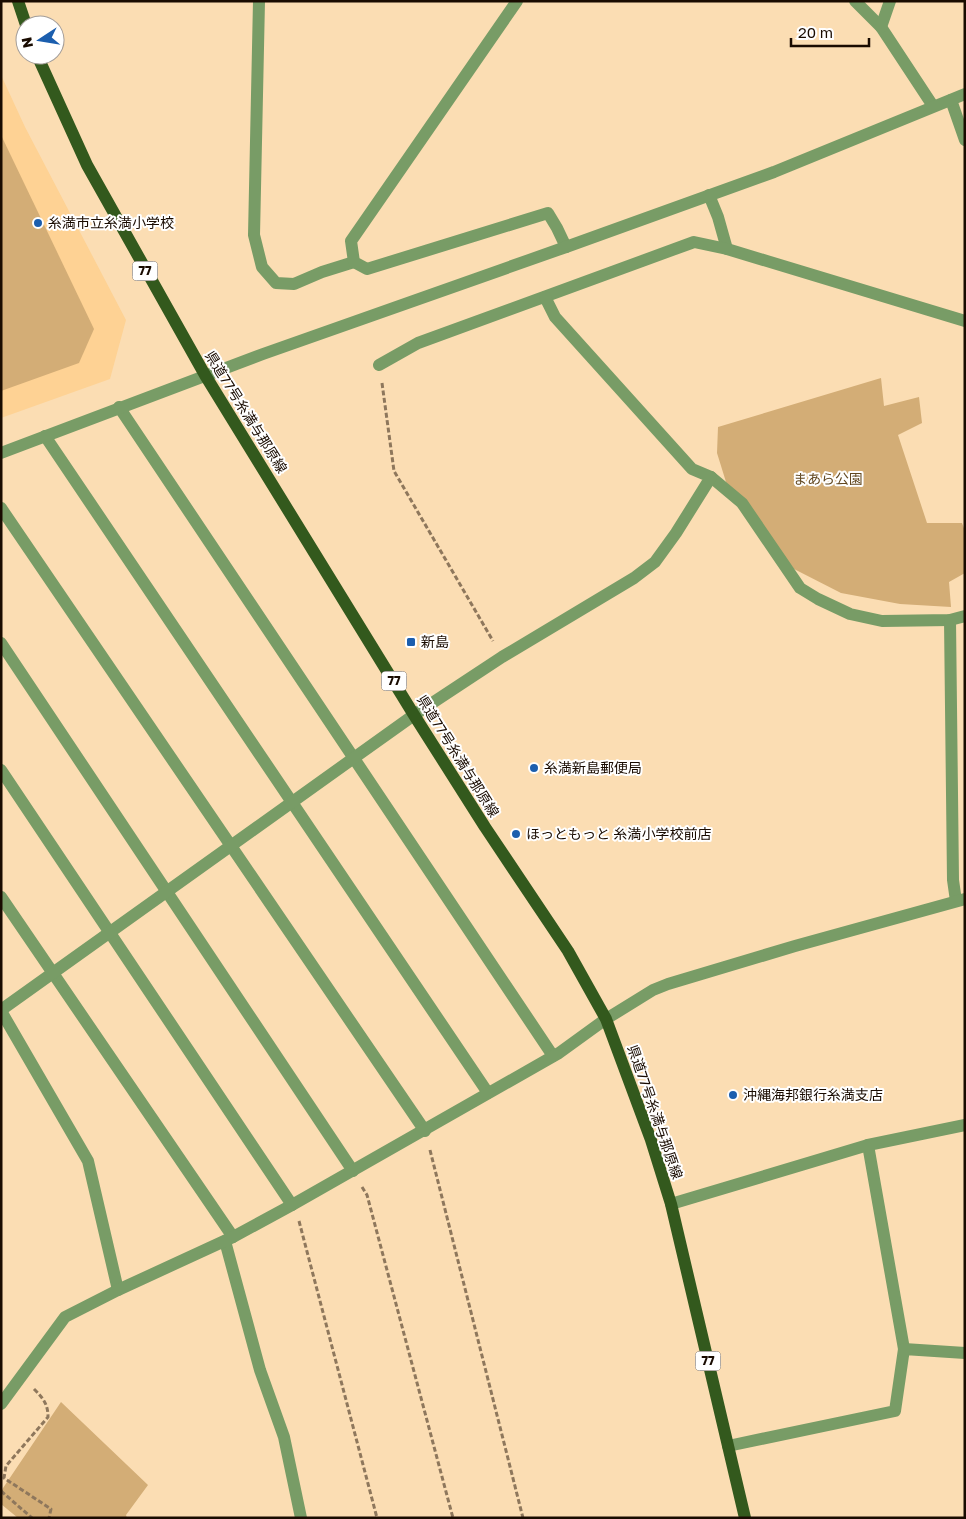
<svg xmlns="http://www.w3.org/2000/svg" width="966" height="1519" viewBox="0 0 966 1519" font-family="'Golos Text','Noto Sans JP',sans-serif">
  <rect width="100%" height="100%" fill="#fbddb3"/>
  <!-- built -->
  <path fill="#fed294" d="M1 75 25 127 126 320 110 379 1 418Z"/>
  <!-- green -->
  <g fill="#d3ad76">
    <path d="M1 135 94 329 79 363 1 391Z"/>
    <path d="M881 378 884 406 919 397 922 423 898 435 927 523H962L965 531V573L949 582 951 607 900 604 841 593 794 569 726 482 717 453 718 427Z"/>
    <path d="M61 1402 148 1485 126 1515 127 1518H18L1 1504V1491Z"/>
  </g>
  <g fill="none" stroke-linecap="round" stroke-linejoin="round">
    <!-- path -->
    <g stroke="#8e775c" stroke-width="3" stroke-dasharray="5 2.5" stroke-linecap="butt">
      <path d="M382 383 394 471 493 641"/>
      <path d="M430 1150 523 1518"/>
      <path d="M362 1187 367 1195 453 1518"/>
      <path d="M299 1221 377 1518"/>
      <path d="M34 1389C43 1398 48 1404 48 1417L6 1466 4 1478 51 1509 49 1518"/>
      <path d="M1 1491 32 1518"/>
    </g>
    <!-- service -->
    <g stroke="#789c66" stroke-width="12">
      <path d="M259 1 254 235 262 267 276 283 294 284 322 272 354 262"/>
      <path d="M119 407 553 1056"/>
      <path d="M45 436 488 1093"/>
      <path d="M1 508 425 1131"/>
      <path d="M1 643 353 1171"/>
      <path d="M1 770 292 1205"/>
      <path d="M1 897 233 1237"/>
    </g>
    <!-- minor -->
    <g stroke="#789c66" stroke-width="12">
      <path d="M517 1 351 241 354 262 367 269 548 213 557 228 566 247"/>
      <path d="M855 1 881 27 933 106"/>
      <path d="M881 27 890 1"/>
      <path d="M951 100 965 140"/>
      <path d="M709 195 718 217 727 249"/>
      <path d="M379 365 418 343 694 242 727 249 965 321"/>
      <path d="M711 477 742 503 800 588 818 599 850 614 882 621 950 620 965 616"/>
      <path d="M950 620 953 880 956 901"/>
      <path d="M1 1010 414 715 502 657 634 578 655 562 676 533 711 477 692 469 555 317 545 297"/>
      <path d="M1 1011 88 1161 118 1290"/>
      <path d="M868 1145 904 1349"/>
      <path d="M671 1204 868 1145 965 1125"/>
      <path d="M225 1241 260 1370 284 1437 301 1518"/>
      <path d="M1 1404 65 1317 118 1290 233 1237 292 1205 559 1053 606 1019"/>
      <path d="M728 1446 895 1411 904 1349 965 1353"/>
    </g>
    <!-- tertiary -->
    <g stroke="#789c66" stroke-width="12">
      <path d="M1 453 263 354 566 247 774 172 965 94"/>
      <path d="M606 1019 653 990 668 984 795 946 965 899"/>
    </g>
    <!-- primary -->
    <g stroke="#33591d" stroke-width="12">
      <path d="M18 1 26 25"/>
      <path d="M37 55 87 165 205 375 414 715 485 827 568 951 606 1019 651 1140 671 1204 745 1518"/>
    </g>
  </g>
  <!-- markers -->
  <g fill="#1b5eae" stroke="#fff" stroke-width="2">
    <circle cx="38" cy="223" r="5"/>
    <rect x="406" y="637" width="10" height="10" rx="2.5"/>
    <circle cx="534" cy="768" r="5"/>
    <circle cx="516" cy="834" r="5"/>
    <circle cx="733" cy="1095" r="5"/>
  </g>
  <g text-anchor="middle" stroke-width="4" stroke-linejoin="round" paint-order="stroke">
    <!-- shield labels -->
    <g fill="#fff" stroke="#5e544c" stroke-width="1">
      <rect x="132.5" y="261.5" width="25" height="19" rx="4"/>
      <rect x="381.5" y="671.5" width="25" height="19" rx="4"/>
      <rect x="695.5" y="1351.5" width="25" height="19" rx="4"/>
    </g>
    <g font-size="12" font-weight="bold" fill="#190b00">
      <text x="145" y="275">77</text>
      <text x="394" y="685">77</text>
      <text x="708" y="1365">77</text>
    </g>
    <!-- poi labels -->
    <g font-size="14" fill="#190b00" stroke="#fff" text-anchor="start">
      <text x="48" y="228">糸満市立糸満小学校</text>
      <text x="421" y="647">新島</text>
      <text x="544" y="773">糸満新島郵便局</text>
      <text x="526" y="839">ほっともっと 糸満小学校前店</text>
      <text x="743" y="1100">沖縄海邦銀行糸満支店</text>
    </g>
    <!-- street labels -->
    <g font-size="14" fill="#190b00" stroke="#fff">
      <text transform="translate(246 412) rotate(58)" y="5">県道77号糸満与那原線</text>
      <text transform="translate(458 756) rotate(58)" y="5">県道77号糸満与那原線</text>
      <text transform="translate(655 1112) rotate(71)" y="5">県道77号糸満与那原線</text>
    </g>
    <!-- park labels -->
    <g font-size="14" fill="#624820" stroke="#fff">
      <text x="828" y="484">まあら公園</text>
    </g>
  </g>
  <!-- border -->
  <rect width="966" height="1519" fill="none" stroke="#190b00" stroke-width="5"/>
  <!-- north arrow -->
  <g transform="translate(40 40) rotate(258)"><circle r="24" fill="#ffffff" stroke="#a39d99"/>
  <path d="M0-4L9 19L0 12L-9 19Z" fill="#1b5eae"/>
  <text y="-8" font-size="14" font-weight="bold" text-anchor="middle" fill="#190b00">N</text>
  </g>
  <!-- scale -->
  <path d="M791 38v8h78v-8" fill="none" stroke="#190b00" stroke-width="2.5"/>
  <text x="798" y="38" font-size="15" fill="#190b00" stroke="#ffffff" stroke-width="4" paint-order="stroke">20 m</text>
</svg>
